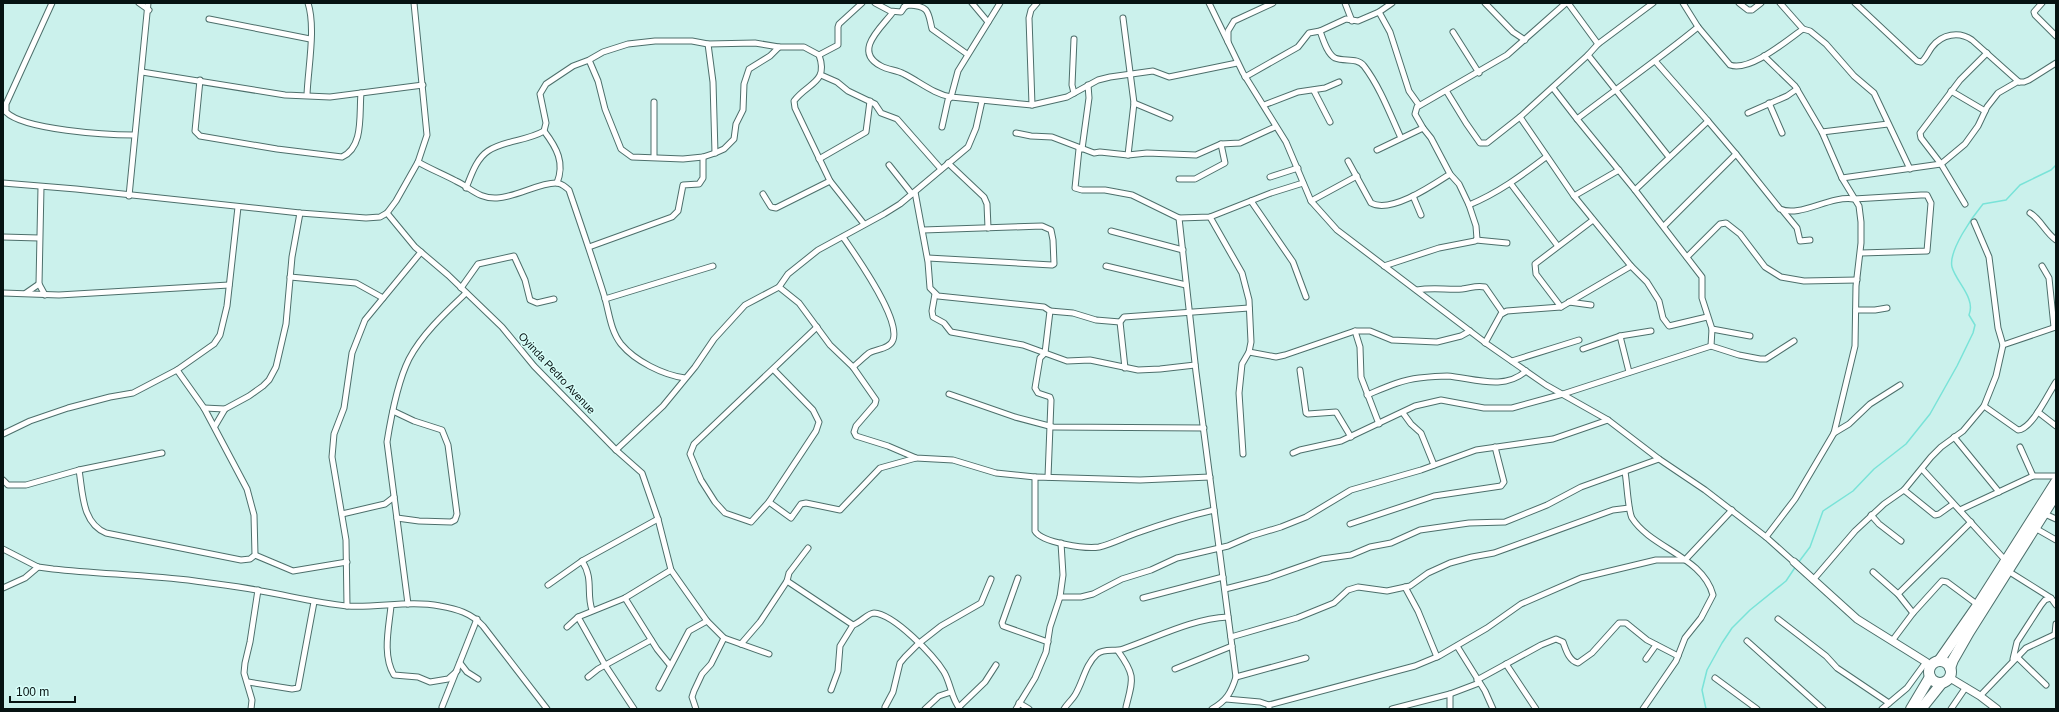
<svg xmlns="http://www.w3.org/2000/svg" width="2059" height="712" viewBox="0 0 2059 712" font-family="Arial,sans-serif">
  <rect width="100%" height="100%" fill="#cbf1ec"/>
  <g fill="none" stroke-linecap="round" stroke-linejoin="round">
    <!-- stream -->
    <g stroke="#79e3d8" stroke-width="1.5">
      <path d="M1798 563 1810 547 1823 511 1853 491 1874 469 1906 444 1930 414 1957 366 1973 333 1975 325 1969 315C1976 298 1956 282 1952 267 1948 251 1973 216 1983 204L2006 200 2020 185 2051 170 2056 165"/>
      <path d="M1706 709 1702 690 1707 670 1722 643 1732 628 1750 610 1786 581 1796 566"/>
    </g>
    <defs>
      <g id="street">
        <path d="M52 3 6 104V112C24 130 107 135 134 135"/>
        <path d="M139 3 149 10"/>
        <path d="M875 3 890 11 901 12 906 5"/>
        <path d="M972 3 988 22"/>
        <path d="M1000 3 958 71 951 97 1032 105 1067 97 1098 80 1110 77 1153 71 1169 77 1237 63"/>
        <path d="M1209 3 1228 42"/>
        <path d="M1273 3 1234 21 1228 31V42L1243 73 1286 142 1311 201 1337 230 1487 344 1546 385 1608 420 1659 459 1705 490 1766 537 1794 562"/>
        <path d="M1345 3 1352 21"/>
        <path d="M1392 3 1379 12 1358 21 1346 19 1320 31C1323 39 1327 54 1335 58 1345 62 1357 57 1364 66 1380 87 1390 114 1401 138"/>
        <path d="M1485 3 1513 32 1525 40"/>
        <path d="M1568 3 1598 44"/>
        <path d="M1653 3 1598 44 1588 55 1669 157"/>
        <path d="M1683 3 1698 27 1730 65C1750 72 1786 41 1803 29"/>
        <path d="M1739 3 1748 10H1752L1761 3"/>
        <path d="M1780 3 1803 29 1810 31 1826 44 1854 76 1874 93 1910 169"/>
        <path d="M1855 3 1917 61 1921 62C1926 59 1928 52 1932 47 1942 34 1959 31 1972 40L2019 82"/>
        <path d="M2042 3 2034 12 2035 15 2056 36"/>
        <path d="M904 7 909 5C930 6 928 13 932 29L967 54"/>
        <path d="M893 12C882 27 852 51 881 66 888 70 897 70 904 74 920 82 934 94 951 97L948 100 942 127"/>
        <path d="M1379 12 1390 32 1409 91 1419 105"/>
        <path d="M1123 18 1134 103 1128 155"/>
        <path d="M209 19 310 39"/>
        <path d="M1453 32 1479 73"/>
        <path d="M708 44 713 82 715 153"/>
        <path d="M779 47H804L819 55C829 83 807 83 794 101L795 108 830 181 864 224"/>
        <path d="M819 55 838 45V27L839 24 862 3"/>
        <path d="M1588 55 1520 117 1574 196 1631 266 1647 282 1659 301 1663 318 1669 326 1707 317"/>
        <path d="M1764 56 1795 86 1822 132 1842 178 1859 206 1861 222V243L1856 286 1855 346 1834 433 1795 499 1766 537"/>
        <path d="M142 72 285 95 330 97 423 85"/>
        <path d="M821 75 837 82 848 91 875 104 881 113 897 119 941 169"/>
        <path d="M1245 77 1298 47 1309 33 1320 31"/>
        <path d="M200 80 195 131 200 136 277 149 342 157C364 147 359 115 361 93"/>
        <path d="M1553 88 1577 119C1617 88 1659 59 1698 27"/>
        <path d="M1314 91 1330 122"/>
        <path d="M1951 91 1985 111"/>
        <path d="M1447 92 1466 123 1480 143H1487L1520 117"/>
        <path d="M1074 93 1072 85 1074 39"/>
        <path d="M307 95C308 68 316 28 308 3"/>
        <path d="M1134 103 1170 118"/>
        <path d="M1769 103 1782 133"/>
        <path d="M1032 105 1029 18 1031 10 1037 3"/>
        <path d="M1264 105 1298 92 1325 88 1339 82"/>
        <path d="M1748 113 1787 96 1797 89"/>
        <path d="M1577 119 1635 190 1708 121 1656 62"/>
        <path d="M544 131C557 148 565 163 557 183"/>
        <path d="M1822 132 1888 124"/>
        <path d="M1016 133 1031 136 1052 137 1094 153 1100 152 1128 155 1147 153 1196 155 1221 144 1240 143 1275 127"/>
        <path d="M1079 149 1075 188 1082 190H1105L1132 195 1179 218 1210 217 1271 193 1303 183"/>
        <path d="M1082 149 1089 98 1088 85"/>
        <path d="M1377 150 1423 128"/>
        <path d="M1736 154 1780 209C1800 218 1830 195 1854 199L1921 195H1927L1931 203 1927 251 1861 253"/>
        <path d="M654 157V102"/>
        <path d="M819 159 866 132 870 101"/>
        <path d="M1348 161 1371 203C1391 214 1433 185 1450 174"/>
        <path d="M418 162C430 169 443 174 456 181 471 188 479 199 497 198 517 197 538 183 556 183 562 183 565 187 569 190 581 225 593 260 604 295 609 311 610 330 621 344 635 361 663 375 685 378"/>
        <path d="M948 163 984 197 987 204 988 228"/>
        <path d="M889 165 912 194"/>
        <path d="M1270 177 1298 168"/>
        <path d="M1842 178 1941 164 1965 144 1978 126 1987 107 1998 93 2017 82H2024L2029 80 2056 63"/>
        <path d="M1179 179H1195L1225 163 1221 144"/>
        <path d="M3 183 76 189 300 213 366 218 380 217 387 213 396 201 418 162 427 135 414 3"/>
        <path d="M1511 184 1557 245"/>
        <path d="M41 187 39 284 45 295"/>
        <path d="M466 188C471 176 476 159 488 151 505 140 527 141 544 131L546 123 540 94 546 84 573 66 589 60 603 52 628 44 655 41H692L708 44 755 43 779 47 770 56 749 69 744 84 743 110 736 124 734 139 724 149 715 153 703 157 683 159 632 157 621 149 605 109 598 81 589 60"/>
        <path d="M1635 190 1702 277V298L1712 329 1711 346"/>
        <path d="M915 192 928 262 930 288 938 296 1044 307 1050 311 1045 353 1040 358 1035 388 1038 393 1050 397 1051 400 1048 477"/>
        <path d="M763 194 771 207 776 208 830 181"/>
        <path d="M129 196 148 3"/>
        <path d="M1413 196 1421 215"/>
        <path d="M1574 196 1619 170"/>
        <path d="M1251 201 1293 262 1306 297"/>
        <path d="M1311 201 1357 176"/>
        <path d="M1965 204 1941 164 1921 138 1920 133 1960 80 1987 53"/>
        <path d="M1469 205C1498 193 1521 176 1546 157"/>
        <path d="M1783 211 1797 228 1800 241 1810 240"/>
        <path d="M387 213 415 247 448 275 502 327 534 366 616 450 642 473 658 519 671 570 707 621 724 638 769 654"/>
        <path d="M2030 213C2041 220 2045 232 2056 240"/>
        <path d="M1210 217 1242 273 1249 300 1251 342 1249 352 1242 364 1239 393 1243 454"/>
        <path d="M1179 218 1196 372 1236 677C1231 693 1226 701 1212 709"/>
        <path d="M1974 222 1989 257 1998 328 2003 345"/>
        <path d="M1664 226 1736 154 1708 121"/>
        <path d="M923 230 1042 226 1051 230 1053 240 1054 264 1052 265 928 258"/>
        <path d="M1111 231 1183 250"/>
        <path d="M3 237 39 238"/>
        <path d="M843 237C856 256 901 319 893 340 890 349 876 349 869 353 864 357 858 363 853 367"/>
        <path d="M1476 240 1507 243"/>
        <path d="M589 247 672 217 678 211 683 185 699 184 703 178V157"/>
        <path d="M1687 257 1720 224 1726 223 1740 234 1765 267 1781 277 1804 281 1857 280"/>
        <path d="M1106 266 1186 285"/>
        <path d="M1384 266 1439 248 1475 241 1477 239 1476 226 1469 205 1459 184 1450 174 1431 138 1423 128 1415 114 1417 107 1507 55 1566 3"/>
        <path d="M2042 266 2049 278 2054 327"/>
        <path d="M290 277 356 283 383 298"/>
        <path d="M779 287 799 303 830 345 853 367 876 400 875 404 856 426 854 432 856 436 888 446 916 458 953 460 996 473 1035 477"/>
        <path d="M461 288 478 264 514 256 525 280 530 300 537 303 554 299"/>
        <path d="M1417 290C1433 287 1447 290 1462 289 1471 288 1476 285 1485 287L1503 313"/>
        <path d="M3 293 59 295 229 285"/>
        <path d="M26 293 39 284"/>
        <path d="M935 294 932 311 933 317 944 323 951 332 1023 345 1067 361 1090 360 1138 370 1160 369 1195 365"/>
        <path d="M605 299 713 266"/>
        <path d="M1569 302 1591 305"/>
        <path d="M1561 307 1536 274 1535 264 1593 220"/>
        <path d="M1856 310H1875L1887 308"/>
        <path d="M1050 311 1073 313 1096 320 1120 322"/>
        <path d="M1712 329 1750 336"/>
        <path d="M1355 331 1360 347 1361 377 1379 424"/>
        <path d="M1620 336 1629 372"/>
        <path d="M1485 343 1501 314 1507 311 1561 307 1631 266"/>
        <path d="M1583 349 1620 336 1651 331"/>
        <path d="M1249 352 1276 357 1285 355 1355 331H1370L1392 340 1437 342 1461 336 1470 331"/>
        <path d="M1512 361 1579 340"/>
        <path d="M1125 368 1120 322 1124 317 1249 308"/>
        <path d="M773 369 813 410 819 422 816 431 769 502 751 522 725 513 715 502 701 480 690 454 694 444 817 327"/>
        <path d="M1300 370 1306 413 1308 414 1336 412 1351 437"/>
        <path d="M949 394 1015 417 1053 427 1204 428"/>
        <path d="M1367 395C1384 388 1401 380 1419 378 1428 377 1438 376 1447 376 1473 378 1504 391 1526 371"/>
        <path d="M1984 406 2018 430C2032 429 2048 394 2056 382"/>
        <path d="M204 408 225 409"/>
        <path d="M393 411 414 421 442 430 448 445 457 514 455 520 451 522 419 521 397 518"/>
        <path d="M2038 412 2056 426"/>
        <path d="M1403 413 1411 424 1421 433 1434 465"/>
        <path d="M215 426 225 409 249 396 263 386 269 380 276 367 286 324 292 257 300 213"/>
        <path d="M1834 433 1849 424 1870 404 1900 385"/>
        <path d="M3 434 30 421 68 408 110 397 133 393 177 370 214 344 220 335 227 306 238 207"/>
        <path d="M1954 437 1999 492"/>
        <path d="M2020 447 2033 476"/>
        <path d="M616 450 663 406 695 367 714 339 745 305 779 287 788 274 818 250 884 214 900 204 968 147 976 128 982 101"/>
        <path d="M1293 453 1300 450 1341 441 1415 406 1441 400 1484 408H1512L1563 394 1711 346 1739 355 1760 359H1766L1794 341"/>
        <path d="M1922 469 2006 561"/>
        <path d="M79 470C83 494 82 523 106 533L241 560 250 559 255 555 254 515 247 489 204 408 177 370"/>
        <path d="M1625 472C1627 482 1628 511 1632 518 1651 548 1703 557 1713 595L1701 618 1685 638 1676 661 1643 709"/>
        <path d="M1210 477 1140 480 1035 477V531C1042 543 1086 549 1099 547 1112 544 1125 537 1137 533 1162 524 1188 516 1214 510"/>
        <path d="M3 480 8 485H26L79 470 162 453"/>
        <path d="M1904 490 1935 515 1939 514 1953 504"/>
        <path d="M769 502 791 518 801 504 806 503 840 510 880 468 916 458"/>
        <path d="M1960 510 2033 476H2056"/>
        <path d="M342 514 385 504 394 497"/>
        <path d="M2045 514 2056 519"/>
        <path d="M1871 515 1879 524 1901 541"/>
        <path d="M1350 524 1434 496 1501 486 1504 482 1495 447"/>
        <path d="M2035 528 2056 540"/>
        <path d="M3 549 38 567 53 569C100 574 148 575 195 581 216 584 239 586 261 591 290 596 317 603 347 606 378 608 410 600 440 606 457 609 471 613 483 626L547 709"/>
        <path d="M255 555 293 571 347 562"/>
        <path d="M582 561C594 579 586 593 592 610"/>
        <path d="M2008 571 2051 598 2056 605"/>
        <path d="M1873 572 1898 594 1913 613"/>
        <path d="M1018 578 1002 623 1003 626 1048 642"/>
        <path d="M1813 580 1855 531 1884 504 1904 490 1931 457 1941 447 1963 431 1984 406 1996 376 2003 345 2056 327"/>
        <path d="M787 581 853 625"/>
        <path d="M548 585 582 561 658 519"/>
        <path d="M1405 587 1418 611 1437 657"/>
        <path d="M3 588 25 578 38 567"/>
        <path d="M1225 589 1268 578 1322 559 1351 555 1370 547 1391 543 1420 530 1469 523 1505 522 1547 505 1581 487 1659 459"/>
        <path d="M1898 594 1971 522"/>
        <path d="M1060 597H1081L1093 594 1122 579 1151 570 1177 558 1228 546 1251 536 1281 527 1306 517 1351 490 1421 470 1476 450 1553 439 1608 420"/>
        <path d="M625 598 657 649 670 665"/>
        <path d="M1143 598 1223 577"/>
        <path d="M408 604 387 442C391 417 398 381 409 359 422 334 446 312 466 293"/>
        <path d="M347 606 346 540 332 457 334 434 344 408 352 353 365 320 421 252"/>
        <path d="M391 606C389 627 382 655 394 675L418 677 430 682 448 679 457 671"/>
        <path d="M578 617 605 665 634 709"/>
        <path d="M1778 619 1826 656 1837 668 1889 703"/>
        <path d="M567 627 578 617 625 598 671 570"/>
        <path d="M2055 634 2056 624"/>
        <path d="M1231 637 1297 618 1334 603 1348 590 1358 587 1387 591 1410 586 1428 573 1450 563 1472 557 1494 553 1613 510 1629 508"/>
        <path d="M1747 641 1823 709"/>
        <path d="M1892 641 1913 613 1942 581 1947 582 1978 605"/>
        <path d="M741 644 760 622 787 581 789 573 808 548"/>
        <path d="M1457 646 1485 691 1493 709"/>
        <path d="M1118 651C1136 676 1133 679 1126 707"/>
        <path d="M2016 656 2046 685"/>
        <path d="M1646 659 1656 645"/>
        <path d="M2013 659 2017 642 2041 605 2045 600 2051 598"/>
        <path d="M460 663 467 672 478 679"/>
        <path d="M1506 664 1536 709"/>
        <path d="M1175 669 1232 646"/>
        <path d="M588 677 598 669 651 640"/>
        <path d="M1236 677 1306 658"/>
        <path d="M1715 678 1757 709"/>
        <path d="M1477 680 1541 645 1556 639 1563 642C1566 650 1569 661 1578 663L1592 653 1619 623H1626L1647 640 1678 656"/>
        <path d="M248 682 292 689 298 688 314 602"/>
        <path d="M659 688 689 631 707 621"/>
        <path d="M831 690 838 671 840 646 853 625C860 623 868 613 874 613 894 614 934 656 944 672 951 684 951 698 960 709"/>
        <path d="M1980 696 2026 648 2056 634"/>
        <path d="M1226 699 1260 702 1269 705"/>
        <path d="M1019 703 1029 709"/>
        <path d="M442 707 477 619"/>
        <path d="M885 707 893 692 900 663 905 657 918 644 941 626 981 603 991 579"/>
        <path d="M959 707 985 682 996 665"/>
        <path d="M251 709 252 700 244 673 245 663 250 642 258 590"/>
        <path d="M696 709 692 697 694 691 702 674 711 664 724 638"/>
        <path d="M925 709 939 696 951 692"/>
        <path d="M1016 709 1035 678 1046 652 1050 627 1060 597 1063 575 1061 543"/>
        <path d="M1064 709C1067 704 1072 700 1075 695 1083 682 1085 665 1097 654 1104 648 1115 652 1123 649 1158 637 1191 619 1228 617"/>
        <path d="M1269 709V705L1415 666 1439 656 1487 628 1521 604 1581 578 1656 560H1685L1732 510"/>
        <path d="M1392 709 1450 694 1479 683"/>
        <path d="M1450 709V694"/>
        <path d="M1882 709 1907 688 1926 662"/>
        <path d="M1951 709 1966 687"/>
      </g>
      <g id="secondary">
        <path d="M1794 562 1857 619 1926 662 1930 667"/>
        <path d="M1950 678 1980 696 1997 709"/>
      </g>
      <g id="highway">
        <circle cx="1940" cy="672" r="11"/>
        <path d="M1939 661 1978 605 2056 482"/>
        <path d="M1950 668 1953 660 1969 632 2056 494"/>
        <path d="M1911 709 1930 677"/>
        <path d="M1921 709 1941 684"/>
      </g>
    </defs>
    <!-- street casing -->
    <use href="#street" stroke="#4d6f6b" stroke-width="7"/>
    <!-- secondary casing -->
    <use href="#secondary" stroke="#4d6f6b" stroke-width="9"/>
    <!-- highway casing -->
    <use href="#highway" stroke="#4d6f6b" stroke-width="12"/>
    <!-- street -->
    <use href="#street" stroke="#fff" stroke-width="5"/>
    <!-- secondary -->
    <use href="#secondary" stroke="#fff" stroke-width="7"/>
    <!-- highway -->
    <use href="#highway" stroke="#fff" stroke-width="10"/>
  </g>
  <g text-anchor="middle" stroke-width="3" stroke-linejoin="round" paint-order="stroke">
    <!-- street labels -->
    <g font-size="11" fill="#061312" stroke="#d8fef9">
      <text transform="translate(557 373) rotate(47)" y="4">Oyinda Pedro Avenue</text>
    </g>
  </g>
  <!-- border -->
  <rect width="2059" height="712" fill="none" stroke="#061312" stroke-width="8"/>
  <!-- scale -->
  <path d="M10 696v6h65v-6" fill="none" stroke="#061312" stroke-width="2"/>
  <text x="16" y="696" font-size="12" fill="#061312" stroke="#d8fef9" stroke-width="3" paint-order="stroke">100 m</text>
</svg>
